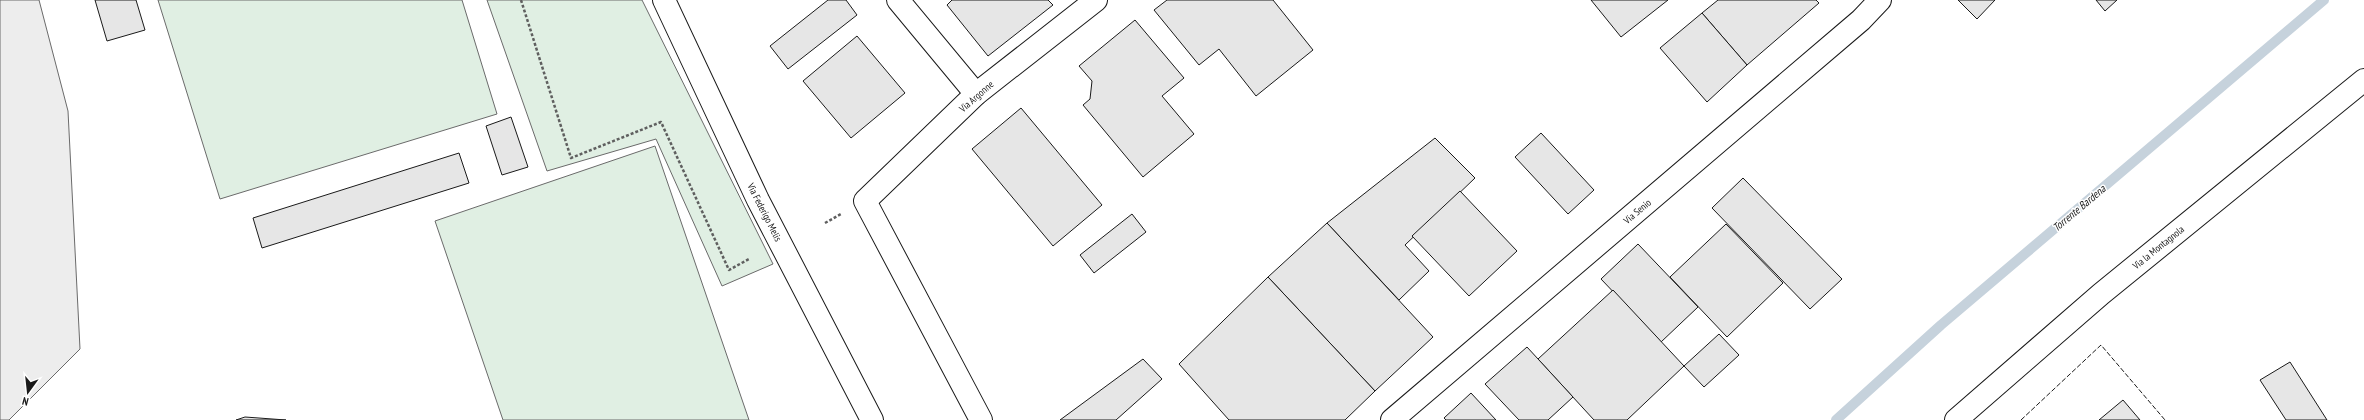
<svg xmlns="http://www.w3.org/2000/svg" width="2364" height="420" viewBox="0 0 2364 420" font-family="'PT Sans Narrow',sans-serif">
  <rect width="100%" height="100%" fill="#fff"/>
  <!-- green -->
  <g fill="#e0efe3" stroke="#6a6a6a">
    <path d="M158 0H462L497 114 220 199Z"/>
    <path d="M487 0H642L773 264 722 286 656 139 547 171Z"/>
    <path d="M655 146 749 420H503L435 221Z"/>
  </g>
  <!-- parking -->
  <path fill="#ededed" stroke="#6a6a6a" d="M0 0H39L68 111 80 349 9 420H0Z"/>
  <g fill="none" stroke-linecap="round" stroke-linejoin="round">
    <!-- stream -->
    <path stroke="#c6d2dc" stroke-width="10" d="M1836 420 1941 325 2324 0"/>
  </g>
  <!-- building -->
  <g fill="#e6e6e6" stroke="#1a1a1a">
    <path d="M95 0H136L145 30 107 41Z"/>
    <path d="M828 0H846L857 15 788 69 770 46Z"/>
    <path d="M952 0H1048L1053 5 988 56 947 5Z"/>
    <path d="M1167 0H1273L1313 50 1256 96 1219 49 1199 65 1154 10Z"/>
    <path d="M1591 0H1668L1621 37Z"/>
    <path d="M1718 0H1816L1819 3 1747 65 1702 13Z"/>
    <path d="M1958 0H1995L1977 19Z"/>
    <path d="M2096 0H2117L2105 11Z"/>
    <path d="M1702 13 1747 65 1707 102 1660 48Z"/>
    <path d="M1135 20 1184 78 1162 96 1194 134 1143 177 1083 105 1090 99 1092 81 1079 66Z"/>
    <path d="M857 36 905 93 851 138 803 81Z"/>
    <path d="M1021 108 1102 205 1053 246 972 149Z"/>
    <path d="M511 117 528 167 502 175 486 126Z"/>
    <path d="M1541 133 1594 190 1568 214 1515 157Z"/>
    <path d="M1435 138 1475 178 1405 245 1429 271 1399 300 1327 223Z"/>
    <path d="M459 153 469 183 262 248 253 218Z"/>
    <path d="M1743 178 1842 279 1810 309 1712 208Z"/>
    <path d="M1460 191 1517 251 1469 296 1412 236Z"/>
    <path d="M1132 214 1146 232 1094 273 1080 255Z"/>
    <path d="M1327 223 1433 337 1375 391 1268 277Z"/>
    <path d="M1726 224 1783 283 1727 337 1670 277Z"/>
    <path d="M1638 244 1698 307 1661 342 1601 279Z"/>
    <path d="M1268 277 1375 391 1345 420H1229L1179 364Z"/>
    <path d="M1613 290 1684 366 1627 420H1594L1538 359Z"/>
    <path d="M1719 334 1739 355 1704 387 1684 366Z"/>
    <path d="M1527 347 1573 397 1548 420H1519L1485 384Z"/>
    <path d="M1143 359 1162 379 1116 420H1060Z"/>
    <path d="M2290 362 2327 420H2286L2260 380Z"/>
    <path d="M1471 393 1496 420H1446L1444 418Z"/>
    <path d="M2123 400 2140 420H2099Z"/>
    <path d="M245 417 286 420H236Z"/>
  </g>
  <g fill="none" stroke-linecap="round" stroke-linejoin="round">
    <defs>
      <g id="street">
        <path d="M898 0 976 94"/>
        <path d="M981 420 865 201 976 94 1096 0"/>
        <path d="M1392 420 1861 20 1880 0"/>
        <path d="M1956 420 2101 294 2364 80"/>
      </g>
      <path id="secondary" d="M664 0 758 200 872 420"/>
    </defs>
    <!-- street casing -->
    <use href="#street" stroke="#1a1a1a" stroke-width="24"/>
    <!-- secondary casing -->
    <use href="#secondary" stroke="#1a1a1a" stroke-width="24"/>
    <!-- path -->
    <g stroke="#5f5f5f" stroke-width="2.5" stroke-dasharray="3 2" stroke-linecap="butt">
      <path d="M521 0 571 158 661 122 729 270 749 259"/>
      <path d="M825 223 841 214"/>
    </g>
    <!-- street -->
    <use href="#street" stroke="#fff" stroke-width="22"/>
    <!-- secondary -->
    <use href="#secondary" stroke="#fff" stroke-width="22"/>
    <!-- fence -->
    <path stroke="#1a1a1a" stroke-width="1" stroke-dasharray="5 2" stroke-linecap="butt" d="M2021 420 2101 345 2165 420"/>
  </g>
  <g text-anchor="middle" stroke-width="3" stroke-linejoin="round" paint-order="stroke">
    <!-- street labels -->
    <g font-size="10" fill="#1a1a1a" stroke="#fff">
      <text transform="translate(976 96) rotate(-41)" y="4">Via Argonne</text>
      <text transform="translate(1637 211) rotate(-40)" y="4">Via Senio</text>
      <text transform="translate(765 212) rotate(63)" y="4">Via Federigo Melis</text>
      <text transform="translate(2158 247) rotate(-39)" y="4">Via la Montagnola</text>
    </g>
    <!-- water labels -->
    <g font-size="11" font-style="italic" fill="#1a1a1a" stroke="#fff">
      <text transform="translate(2079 208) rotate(-40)" y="4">Torrente Bardena</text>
    </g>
  </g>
  <!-- north arrow -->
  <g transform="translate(28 392) rotate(195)" stroke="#ffffff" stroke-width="3" paint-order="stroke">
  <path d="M0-3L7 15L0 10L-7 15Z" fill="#1a1a1a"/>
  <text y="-6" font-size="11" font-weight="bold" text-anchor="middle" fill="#1a1a1a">N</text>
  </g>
</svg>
